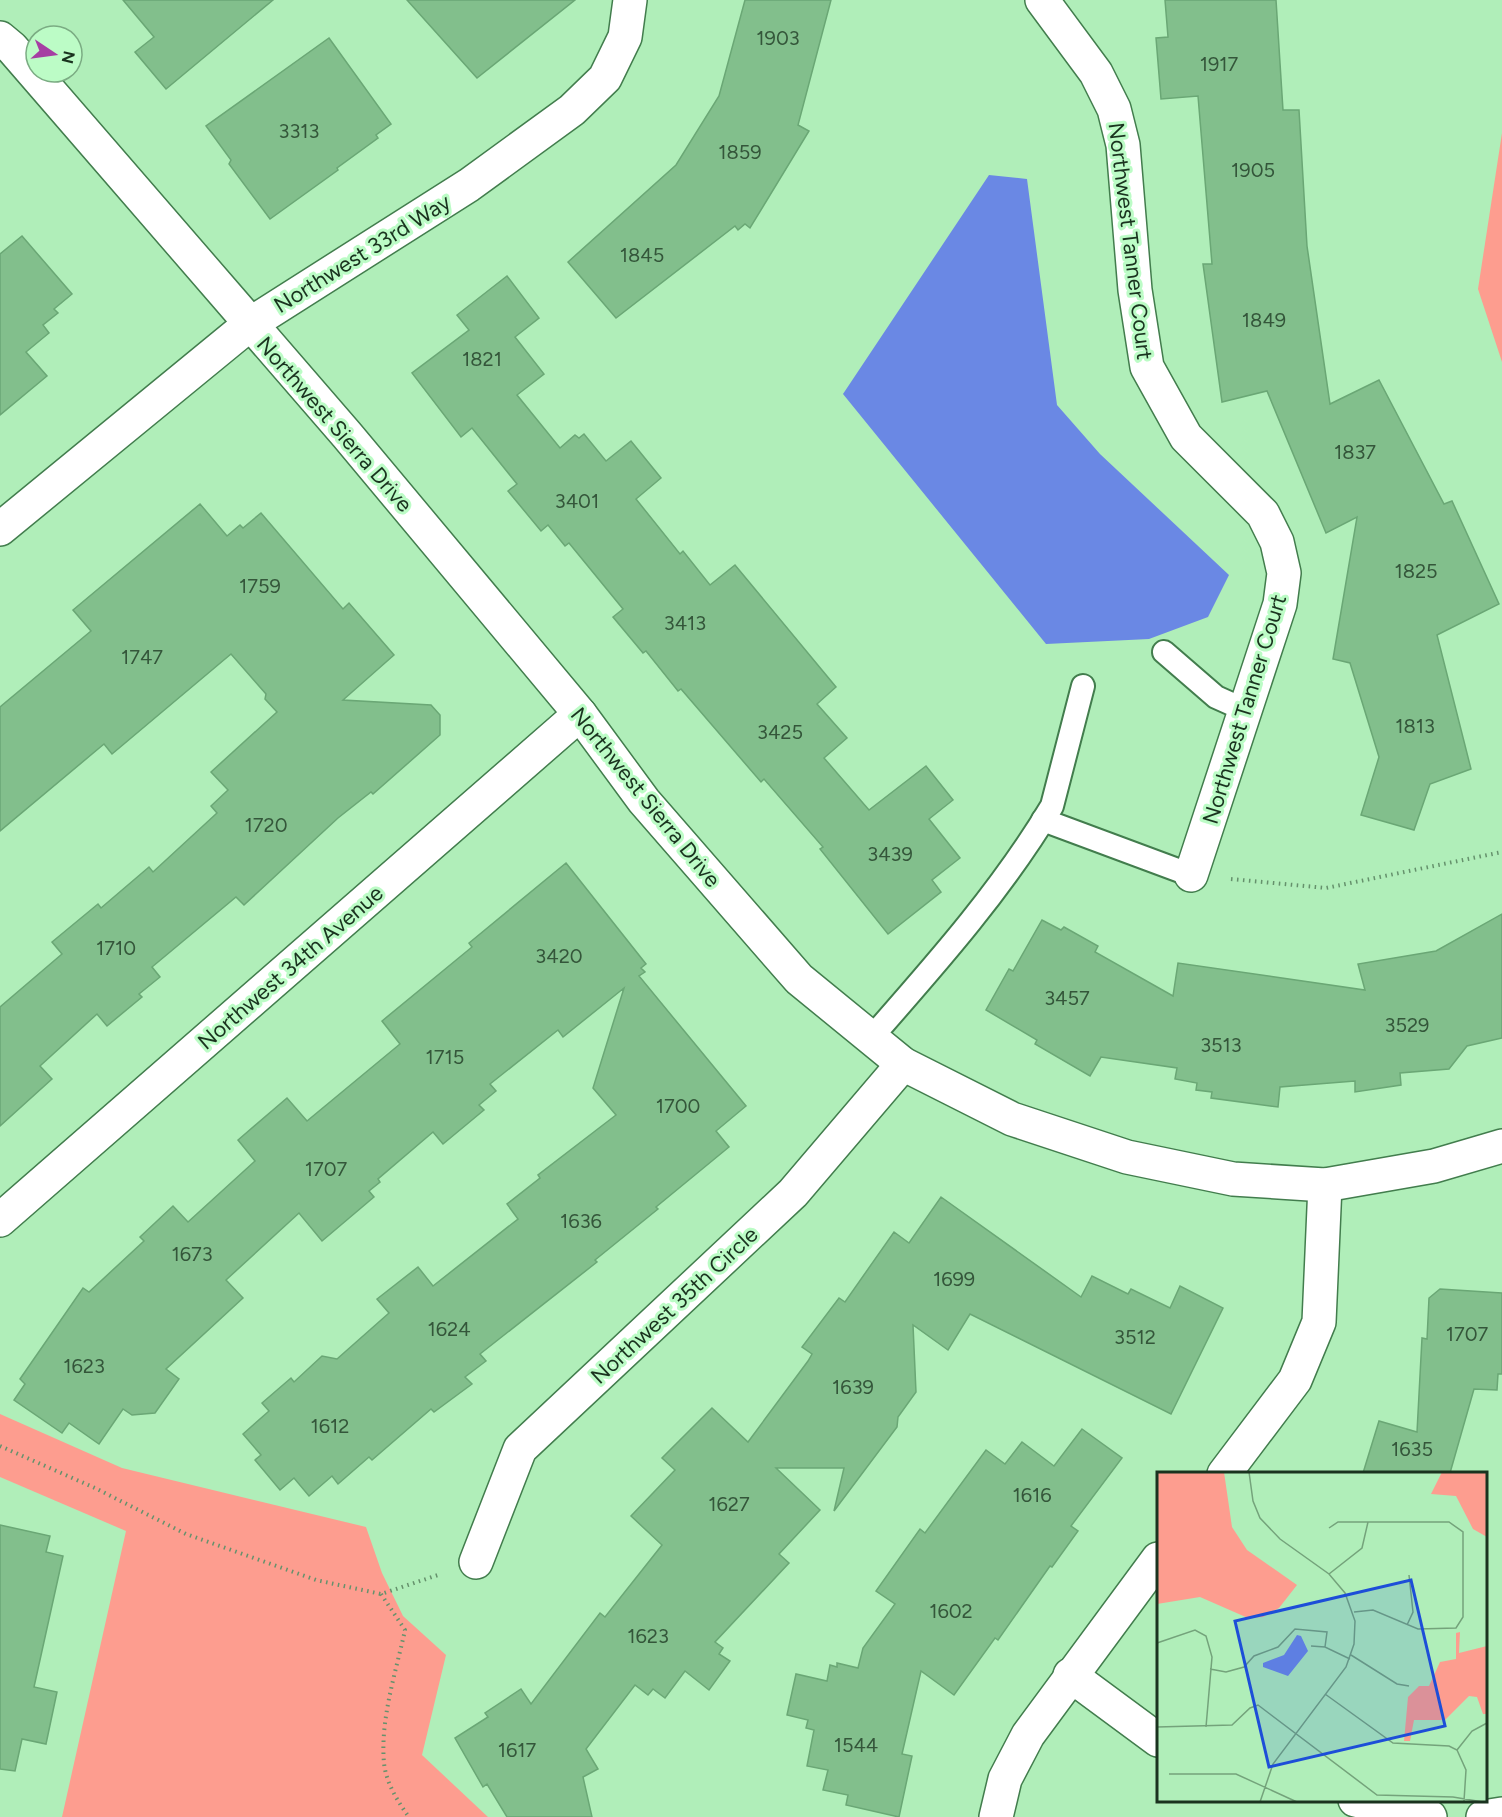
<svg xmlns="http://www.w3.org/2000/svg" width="1502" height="1817" viewBox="0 0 1502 1817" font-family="Figtree,sans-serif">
  <rect width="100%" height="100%" fill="#b0eeb9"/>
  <!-- green -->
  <g fill="#fd9d8f">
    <path d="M1502 133V362L1478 289Z"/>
    <path d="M0 1414 122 1468 366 1527 382 1573 403 1616 446 1655 422 1755 488 1817H62L126 1531 0 1477Z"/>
  </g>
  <!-- water -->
  <path fill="#6a88e4" d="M989 175 1027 179 1057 405 1100 454 1229 575 1208 617 1149 639 1046 644 843 394Z"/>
  <!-- building -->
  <g fill="#82bf8c" stroke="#6aa775" stroke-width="1.5">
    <path d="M123 0H273L166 89 135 52 154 37Z"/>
    <path d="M407 0H575L477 78Z"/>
    <path d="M745 0H831L798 125 809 131 750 228 745 224 738 230 735 226 616 318 568 262 676 165 719 96Z"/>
    <path d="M1165 0H1276L1283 110H1299L1307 246 1330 404 1379 380 1444 504 1452 501 1499 604 1437 635 1471 769 1430 784 1414 830 1361 815 1379 757 1350 663 1333 659 1357 517 1326 533 1267 391 1222 402 1203 264H1212L1198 96 1161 99 1156 38 1168 37Z"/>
    <path d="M329 38 391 124 376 135 378 138 337 168 338 170 270 219 229 164 231 160 206 126Z"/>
    <path d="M22 236 72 294 54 309 58 313 43 325 49 333 26 352 47 376 0 415V254Z"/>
    <path d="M507 276 539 318 515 337 544 374 517 395 560 448 575 435 579 438 584 434 606 461 631 441 661 478 636 499 680 554 683 551 710 585 735 565 836 687 817 704 847 738 824 758 869 810 926 766 953 800 929 819 960 858 932 880 941 892 888 934 820 849 823 847 764 779 761 782 681 689 678 691 646 651 643 653 613 617 623 609 569 543 565 546 548 525 541 531 508 491 517 484 472 428 461 437 412 373 469 330 457 315Z"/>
    <path d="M200 504 227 536 240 525 243 528 261 513 343 609 349 603 394 655 343 700 431 705 440 715V735L373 794 371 792 338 818 244 905 236 897 152 967 160 977 139 994 142 997 107 1026 97 1014 40 1066 52 1079 0 1126V1007L62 954 52 942 98 904 101 908 149 867 153 872 217 813 211 806 228 790 211 772 277 712 265 699 266 694 231 654 112 754 104 744 0 831V707L91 631 73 610Z"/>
    <path d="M566 863 646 964 641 968 645 972 639 976 746 1106 716 1131 729 1147 656 1207 658 1209 595 1260 597 1262 480 1354 486 1361 465 1377 472 1384 434 1412 431 1409 372 1460 369 1457 338 1484 332 1476 309 1496 294 1478 280 1490 255 1460 261 1455 243 1434 269 1411 262 1403 291 1378 294 1382 322 1356 337 1359 389 1313 377 1299 418 1267 433 1286 518 1219 507 1204 540 1178 538 1175 616 1115 593 1088 624 988 563 1037 558 1030 490 1084 496 1091 479 1105 484 1110 443 1144 433 1132 378 1179 380 1182 369 1191 374 1197 322 1241 299 1213 226 1280 243 1298 166 1369 179 1379 155 1413 132 1415 123 1409 99 1444 69 1423 62 1433 14 1400 25 1384 20 1379 83 1288 89 1292 144 1241 140 1237 173 1206 188 1222 255 1161 238 1140 287 1098 307 1121 400 1044 382 1021 472 947 469 943Z"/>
    <path d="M1502 914V1038L1467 1046 1449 1069 1400 1073 1401 1085 1355 1092V1081L1280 1087 1278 1107 1211 1098 1212 1092 1196 1090 1197 1083 1175 1079 1177 1068 1101 1057 1090 1076 1035 1044 1037 1040 986 1010 1009 969 1013 971 1042 920 1061 930 1064 927 1098 946 1095 952 1173 996 1178 963 1365 990 1358 964 1436 951Z"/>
    <path d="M941 1197 1081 1297 1092 1276 1128 1294 1131 1289 1170 1308 1180 1286 1223 1308 1171 1414 970 1314 948 1350 913 1325 916 1392 898 1417 897 1427 834 1511 844 1468H776L820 1510 779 1554 789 1563 715 1642 723 1648 719 1654 730 1661 709 1690 685 1671 665 1698 653 1689 648 1695 635 1685 586 1749 598 1769 583 1777 592 1817H507L487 1784 483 1787 455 1738 488 1717 485 1713 521 1689 531 1704 600 1613 605 1617 662 1545 631 1516 675 1470 662 1458 712 1408 748 1442 808 1361 812 1354 802 1347 839 1298 845 1302 894 1232 909 1243Z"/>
    <path d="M1440 1289 1502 1293V1374H1498L1497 1390 1474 1389 1450 1473H1363L1379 1421 1417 1432 1422 1338 1427 1339 1429 1298Z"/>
    <path d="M1082 1429 1122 1458 1071 1526 1078 1531 1052 1567 1050 1566 998 1640 995 1638 954 1695 921 1671 902 1754 912 1756 899 1817 846 1805 848 1795 823 1790 828 1770 807 1766 814 1730 806 1728 808 1720 787 1715 796 1674 827 1681 830 1665 837 1667V1663L858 1668 863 1648 895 1604 876 1591 920 1529 925 1533 986 1450 1005 1464 1022 1442 1054 1466Z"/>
    <path d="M0 1525 50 1536 46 1552 63 1556 34 1687 57 1692 46 1744 22 1739 15 1771 0 1769Z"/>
  </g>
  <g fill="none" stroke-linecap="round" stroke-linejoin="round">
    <defs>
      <g id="service">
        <path d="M1164 652 1216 697 1245 710"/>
        <path d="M1043 820 1191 875"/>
        <path d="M871 1038C936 964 1001 891 1052 806L1083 686"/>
      </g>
      <g id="minor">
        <path d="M1042 0 1096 73 1114 109 1123 145 1135 290 1147 367 1186 437 1263 514 1277 542 1284 573 1280 604 1191 875"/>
        <path d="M0 38 12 48 347 435 580 714 644 801 799 979 903 1064 1012 1119 1127 1157 1233 1179 1325 1185 1434 1166 1502 1146"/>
        <path d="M0 529 250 324 469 185 572 110 605 78 625 37 630 0"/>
        <path d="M0 1220 580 714"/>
        <path d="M1224 1474 1295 1380 1319 1322 1325 1185"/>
        <path d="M476 1562 520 1449 793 1193 903 1064"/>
        <path d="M1070 1675 1158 1740"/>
        <path d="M1355 1800 1430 1817"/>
        <path d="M996 1817 1005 1779 1028 1735 1158 1559"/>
        <path d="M1483 1817 1502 1814"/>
      </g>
    </defs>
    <!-- service casing -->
    <use href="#service" stroke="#427d4d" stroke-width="26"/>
    <!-- minor casing -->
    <use href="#minor" stroke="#427d4d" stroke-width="36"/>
    <!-- path -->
    <g stroke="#65916c" stroke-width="4" stroke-dasharray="1.5 4.5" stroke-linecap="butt">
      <path d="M1231 879 1326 888 1502 852"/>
      <path d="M0 1446 95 1488 186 1534 316 1580 381 1594 438 1575"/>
      <path d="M381 1594 405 1630C396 1672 380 1719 384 1763 386 1783 398 1802 409 1817"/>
    </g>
    <!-- service -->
    <use href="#service" stroke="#fff" stroke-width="22"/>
    <!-- minor -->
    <use href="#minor" stroke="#fff" stroke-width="33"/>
  </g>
  <g text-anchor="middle" stroke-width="6" stroke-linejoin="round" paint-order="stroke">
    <!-- number labels -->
    <g font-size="20" fill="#34563a">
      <text x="778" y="45">1903</text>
      <text x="1219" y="71">1917</text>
      <text x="299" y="138">3313</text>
      <text x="740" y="159">1859</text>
      <text x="1253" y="177">1905</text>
      <text x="642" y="262">1845</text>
      <text x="1264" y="327">1849</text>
      <text x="482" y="366">1821</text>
      <text x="1355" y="459">1837</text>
      <text x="577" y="508">3401</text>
      <text x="1416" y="578">1825</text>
      <text x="260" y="593">1759</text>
      <text x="685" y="630">3413</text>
      <text x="142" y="664">1747</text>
      <text x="1415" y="733">1813</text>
      <text x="780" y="739">3425</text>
      <text x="266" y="832">1720</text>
      <text x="890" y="861">3439</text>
      <text x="116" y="955">1710</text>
      <text x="559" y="963">3420</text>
      <text x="1067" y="1005">3457</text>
      <text x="1407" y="1032">3529</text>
      <text x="1221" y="1052">3513</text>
      <text x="445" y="1064">1715</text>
      <text x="678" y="1113">1700</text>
      <text x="326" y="1176">1707</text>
      <text x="581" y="1228">1636</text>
      <text x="192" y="1261">1673</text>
      <text x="954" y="1286">1699</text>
      <text x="449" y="1336">1624</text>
      <text x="1467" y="1341">1707</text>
      <text x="1135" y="1344">3512</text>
      <text x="84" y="1373">1623</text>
      <text x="853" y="1394">1639</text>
      <text x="330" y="1433">1612</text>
      <text x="1412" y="1456">1635</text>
      <text x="1032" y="1502">1616</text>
      <text x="729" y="1511">1627</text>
      <text x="951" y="1618">1602</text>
      <text x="648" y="1643">1623</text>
      <text x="856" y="1752">1544</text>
      <text x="517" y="1757">1617</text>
    </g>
    <!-- street labels -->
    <g font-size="22" fill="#1a331f" stroke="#bcfcc6">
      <text transform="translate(1131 241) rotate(83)" y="8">Northwest Tanner Court</text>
      <text transform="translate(362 253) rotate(-32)" y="8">Northwest 33rd Way</text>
      <text transform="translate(335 424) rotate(49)" y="8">Northwest Sierra Drive</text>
      <text transform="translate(1244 709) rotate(-73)" y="8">Northwest Tanner Court</text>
      <text transform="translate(646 797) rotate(51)" y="8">Northwest Sierra Drive</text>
      <text transform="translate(290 967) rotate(-41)" y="8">Northwest 34th Avenue</text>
      <text transform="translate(674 1305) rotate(-43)" y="8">Northwest 35th Circle</text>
    </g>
  </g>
  <!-- overview -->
  <g transform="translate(1157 1472)">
    <rect width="330" height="330" fill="#b0eeb9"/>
    <path d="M0 0H67L75 55 90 78 140 113 122 136 106 145 91 146 43 125 0 132ZM285 0H330V65L316 57 299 24 274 22ZM303 160 302 181 330 174V242H326L320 225 312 224 288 248H257L253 269H247L251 225 262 214H272L283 190 299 187V161Z" fill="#fd9d8f"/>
    <path d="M140 163 144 164 151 179 131 204 106 195V191L127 183Z" fill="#6a88e4"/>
    <path fill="none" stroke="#74a37b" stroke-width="1.5" d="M92 0 96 29 103 46 123 67 172 102 188 121 198 149 197 172 189 195 116 292 103 330M224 0H245M172 56 181 50H292L306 60V145L299 156 261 157 216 138 197 140M172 102 205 76 211 50M250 153 256 140 252 103M0 171 38 158 49 164 55 185 49 255M154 174 168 175 193 187M194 183 240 212 252 214M53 197 69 200 87 195 97 184 121 175 138 157 170 160 168 175M168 222 236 271 292 274 300 278 309 298 307 329M0 255 75 253 93 236 101 233 220 323 296 325 326 330M300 278 315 259 330 251M12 302H79L140 330"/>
    <path fill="#1d4ed8" fill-opacity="0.15" stroke="#1d4ed8" stroke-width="3" d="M254 108 288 254 112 295 78 149Z"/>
    <rect width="330" height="330" fill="none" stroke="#1a331f" stroke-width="3"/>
  </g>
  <!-- north arrow -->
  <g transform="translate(54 54) rotate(103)"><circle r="28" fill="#bcfcc6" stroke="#7bac83" stroke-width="1.5"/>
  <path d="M0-4.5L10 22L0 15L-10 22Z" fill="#a63fa3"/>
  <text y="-9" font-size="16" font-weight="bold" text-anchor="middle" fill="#1a331f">N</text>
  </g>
</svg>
